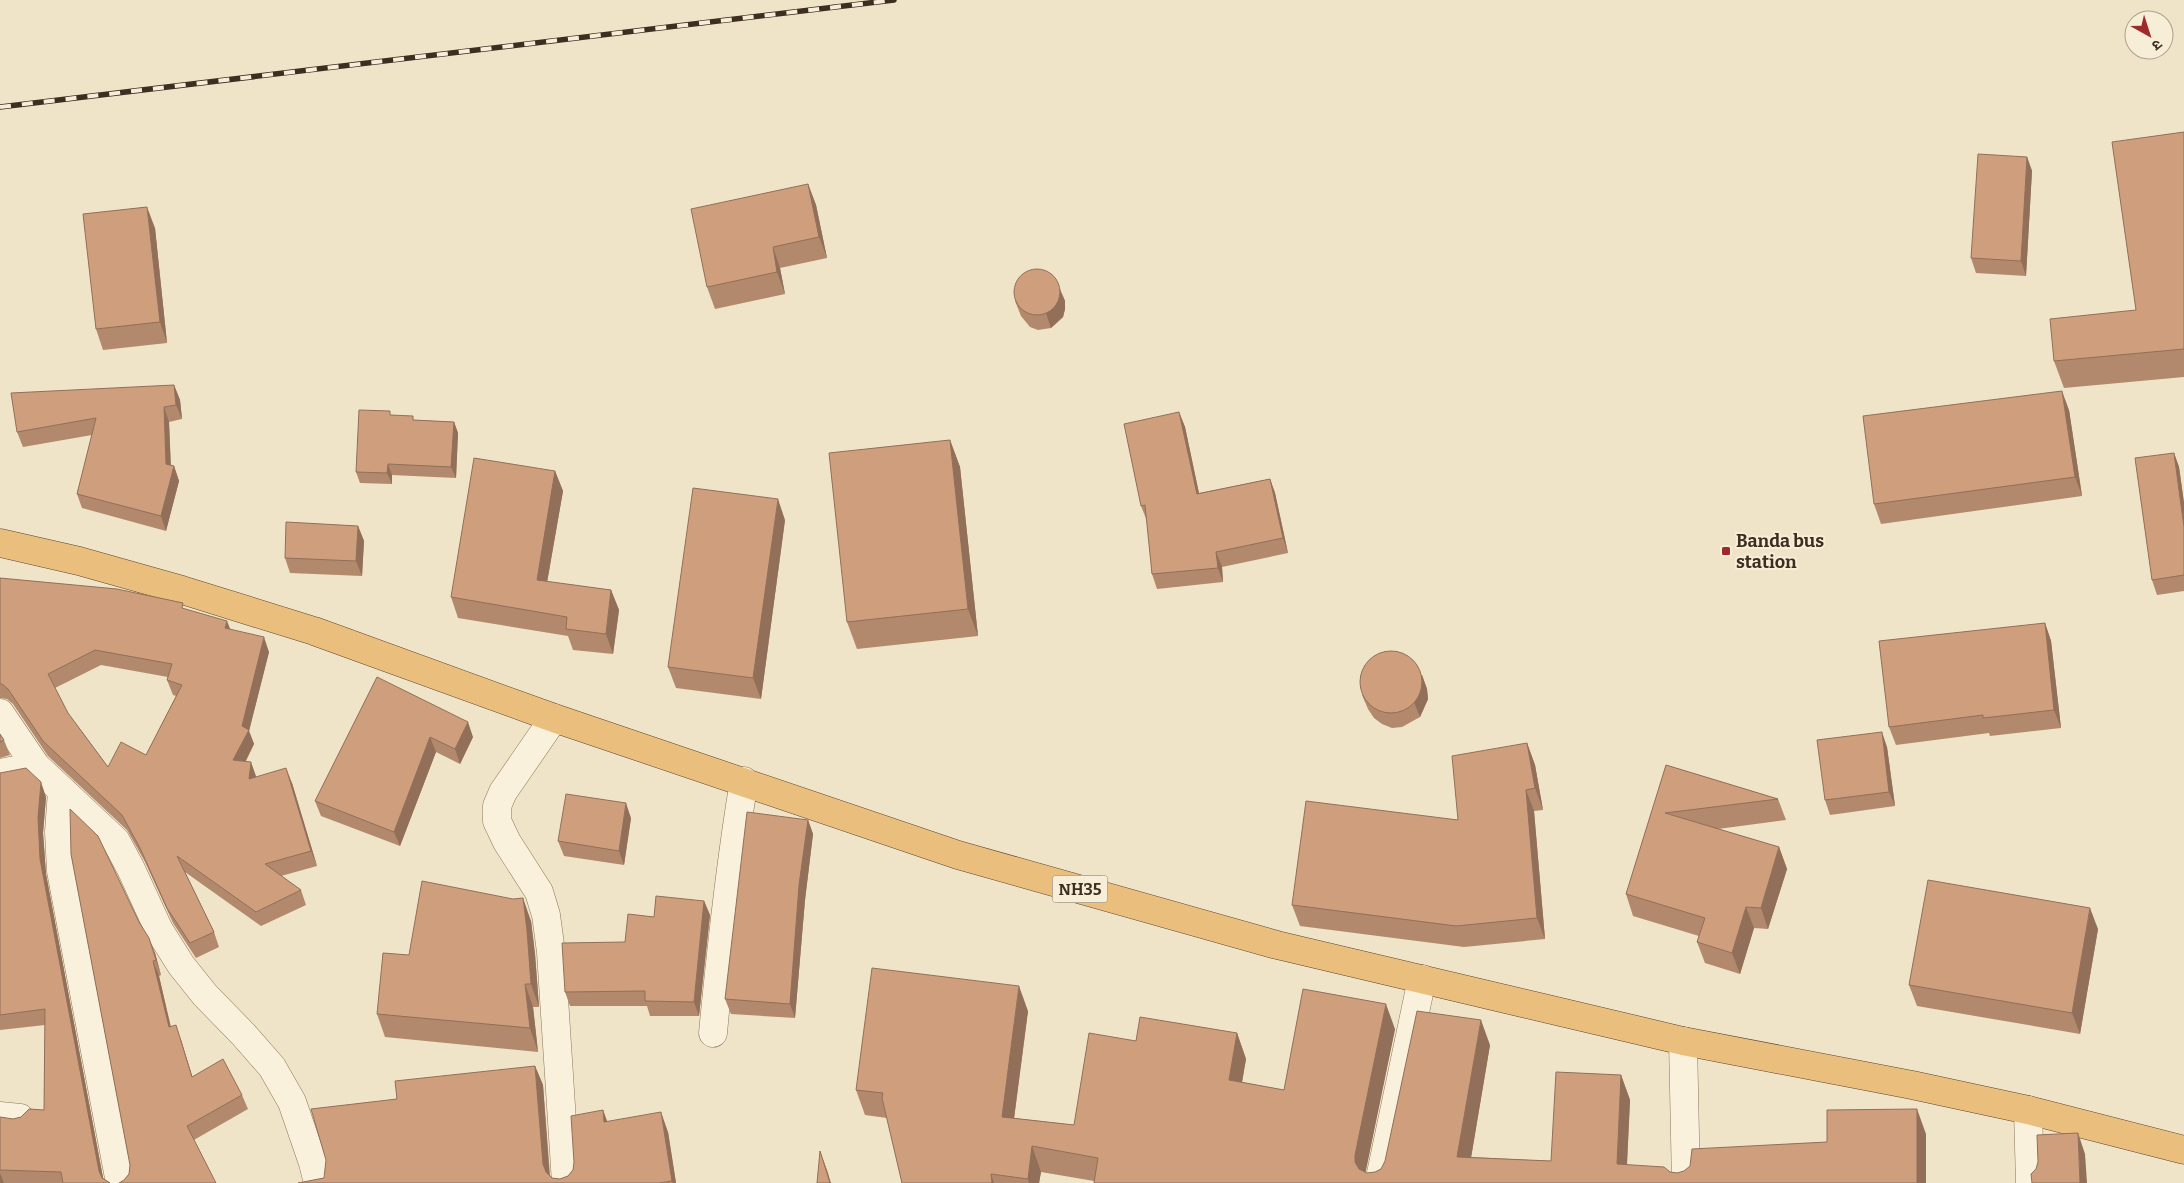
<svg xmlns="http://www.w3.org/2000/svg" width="2184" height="1183" viewBox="0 0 2184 1183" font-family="Bitter,'Noto Sans Devanagari',serif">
  <rect width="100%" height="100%" fill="#f0e4c8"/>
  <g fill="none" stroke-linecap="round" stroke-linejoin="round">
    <defs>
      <g id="minor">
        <path d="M0 713 36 766 116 841 131 869 159 930 181 965 205 995 243 1034 272 1067 292 1102 313 1163 318 1183"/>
        <path d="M554 718 503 792 497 806V821L507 842 539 892 546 915 551 952 566 1183"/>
        <path d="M0 773 36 766"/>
        <path d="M62 791 59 832 61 871 120 1183"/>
        <path d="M713 1033C721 948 730 865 744 781"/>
        <path d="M1683 1041 1686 1183"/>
        <path d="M2028 1110 2030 1183"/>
        <path d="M0 1116 20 1118"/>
        <path d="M1379 1183 1422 979"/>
      </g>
      <path id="trunk" d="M0 543 79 561 182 590 314 631 554 718 958 855 1277 945 1683 1041 1912 1085 2028 1110 2184 1150"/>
    </defs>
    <!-- minor casing -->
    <use href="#minor" stroke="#8d765c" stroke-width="29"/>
    <!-- trunk casing -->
    <use href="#trunk" stroke="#5b4430" stroke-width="29"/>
    <!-- minor -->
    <use href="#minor" stroke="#faf1dc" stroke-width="28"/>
    <!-- trunk -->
    <use href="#trunk" stroke="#eabe7c" stroke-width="28"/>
    <defs>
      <path id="rail" d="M0 107 894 0"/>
    </defs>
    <!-- rail casing -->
    <use href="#rail" stroke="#3d2e20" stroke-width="5.5"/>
    <!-- rail -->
    <use href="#rail" stroke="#f7eed8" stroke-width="4" stroke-dasharray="11" stroke-linecap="butt"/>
  </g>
  <!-- wall -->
  <g fill="#b2896c" fill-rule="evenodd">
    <path d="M2184 132V377L2064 388 2054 361 2136 310Z"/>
    <path d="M2027 157 2032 171 2026 276 1976 273 1971 258Z"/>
    <path d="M808 184 816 205 827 258 780 268 785 294 715 309 707 287Z"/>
    <path d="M155 228 167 343 103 350 96 329Z"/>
    <path d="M1059 287 1065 301V309L1063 317 1051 328 1038 330 1030 327 1021 316 1015 301Z"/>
    <path d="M174 385 180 400 182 419 169 422 171 465 174 466 179 481 166 531 82 508 77 494 92 435 23 447 17 432Z"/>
    <path d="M2069 410 2082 496 1881 524 1874 504Z"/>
    <path d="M1179 412 1185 427 1199 493 1270 479 1275 493 1288 553 1222 567 1223 582 1157 589 1152 574 1147 521 1141 506Z"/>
    <path d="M392 415 415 420 454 422 458 433 456 478 392 475V484L360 483 356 472Z"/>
    <path d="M950 440 960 467 978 636 857 649 847 622Z"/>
    <path d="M2174 453 2179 467 2184 503V591L2157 595 2152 580Z"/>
    <path d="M555 471 563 491 547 582 611 590 619 610 613 654 573 650 568 636 458 618 451 597Z"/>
    <path d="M785 520 761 699 676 688 668 667Z"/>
    <path d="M358 526 364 541 362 576 290 573 285 558Z"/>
    <path d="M0 578 185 609 230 629 269 652 249 731 254 744 246 761 256 777 292 783 317 866 281 876 301 890 306 905 261 926 185 872 214 932 219 947 196 958 173 923 145 862 127 830 48 756 13 704 7 699 0 698ZM101 665 168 677 167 680 173 695 176 696 146 755 108 767 68 713 55 688Z"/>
    <path d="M2045 623 2051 641 2061 728 1990 736 1989 733 1896 745 1889 727Z"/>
    <path d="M1422 675 1427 689 1428 699 1420 717 1402 727 1392 728 1382 724 1374 718 1368 709 1362 695Z"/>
    <path d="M377 677 473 737 460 764 436 752 400 846 321 816 315 801Z"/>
    <path d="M0 734 4 740 10 755 0 758Z"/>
    <path d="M1527 743 1535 765 1543 810 1534 811 1545 939 1464 947 1300 926 1292 905 1458 820Z"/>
    <path d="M1887 747 1895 806 1830 815 1825 800Z"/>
    <path d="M1666 765 1778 799 1786 820 1718 829 1779 847 1787 869 1768 929 1754 928 1740 974 1705 963 1697 942 1699 936 1633 916 1626 894Z"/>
    <path d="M0 773 46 797 43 833 46 874 103 1178 110 1183H0V1117L13 1119 21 1117 44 1110 45 1025 0 1030Z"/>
    <path d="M631 818 624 865 564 856 558 841Z"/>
    <path d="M808 820 813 834 805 900 795 1018 731 1014 725 999Z"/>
    <path d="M71 854 155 953 161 975 159 976 171 1027 181 1040 192 1076 242 1095 248 1109 124 1180 129 1174 130 1165Z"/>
    <path d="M704 901 710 915 699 1016H650L647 1006H570L565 992 654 917Z"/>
    <path d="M531 921 535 954 539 1007H533L538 1052 385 1037 377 1014 409 955Z"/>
    <path d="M2098 929 2080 1034 1917 1006 1909 985Z"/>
    <path d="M1028 1011 1014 1118 1074 1125 1136 1041 1237 1033 1246 1059 1242 1082 1284 1090 1395 1029 1365 1172 1367 1173 1375 1172 1381 1169 1490 1045 1471 1157 1551 1161 1621 1075 1630 1100 1627 1165 1677 1173 1827 1142 1926 1134V1183L1094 1181 1041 1172 1039 1183H902L887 1118 865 1115 856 1090Z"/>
    <path d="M535 1066 543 1085 550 1175 552 1178 560 1179 568 1176 573 1170 603 1110 607 1122 668 1132 676 1183H298L324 1178 397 1099Z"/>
  </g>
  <!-- shaded-wall -->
  <g fill="#916f58">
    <path d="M2027 157 2032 171 2026 276 2021 261Z"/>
    <path d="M808 184 816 205 827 258 819 237Z"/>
    <path d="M147 207 155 228 167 343 160 322Z"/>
    <path d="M773 247 780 268 785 294 777 272Z"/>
    <path d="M1059 287 1065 301V309L1063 317 1051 328 1046 313Z"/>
    <path d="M174 385 180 400 182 419 176 405Z"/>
    <path d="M2062 391 2069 410 2082 496 2075 477Z"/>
    <path d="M164 407 169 422 171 476 174 466 179 481 166 531 161 516 166 464Z"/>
    <path d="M1179 412 1185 427 1202 508 1197 494Z"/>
    <path d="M454 422 458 433 456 478 451 467Z"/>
    <path d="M950 440 960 467 978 636 968 609Z"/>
    <path d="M2174 453 2179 467 2184 503V527Z"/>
    <path d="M388 464 392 475V484L387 473Z"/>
    <path d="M555 471 563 491 544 600 537 580Z"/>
    <path d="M1270 479 1275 493 1288 553 1283 538Z"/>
    <path d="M778 499 785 520 761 699 753 678Z"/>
    <path d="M358 526 364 541 362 576 356 561Z"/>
    <path d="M1216 552 1222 567 1223 582 1218 568Z"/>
    <path d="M611 590 619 610 613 654 606 634Z"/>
    <path d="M227 621 233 636 225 628Z"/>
    <path d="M2045 623 2051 641 2061 728 2054 710Z"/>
    <path d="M264 637 269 652 249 731 254 744 239 774 233 760Z"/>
    <path d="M1422 675 1427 689 1428 699 1420 717 1414 702Z"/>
    <path d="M468 722 473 737 460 764 455 749Z"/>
    <path d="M1882 732 1887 747 1895 806 1889 792Z"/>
    <path d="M430 737 436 752 400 846 394 832Z"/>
    <path d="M1527 743 1535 765 1543 810 1535 788Z"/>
    <path d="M251 762 256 776 254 794 249 779Z"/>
    <path d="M286 768 292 783 317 866 311 851Z"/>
    <path d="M41 782 46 797 43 833 46 874 104 1183 99 1171 40 859 38 818Z"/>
    <path d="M1526 790 1534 811 1545 939 1537 918Z"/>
    <path d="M626 803 631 818 624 865 619 851Z"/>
    <path d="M808 820 813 834 805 900 795 1018 790 1004 799 885Z"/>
    <path d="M1779 847 1787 869 1768 929 1761 908Z"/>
    <path d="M523 898 531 921 535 954 539 1007 531 984Z"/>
    <path d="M704 901 710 915 699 1016 694 1002Z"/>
    <path d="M1746 907 1754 928 1740 974 1732 953Z"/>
    <path d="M2090 908 2098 929 2080 1034 2072 1013Z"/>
    <path d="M149 938 155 953 161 975 156 960Z"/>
    <path d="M153 961 159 976 174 1042 169 1027Z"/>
    <path d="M525 984 533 1007 538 1052 530 1028Z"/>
    <path d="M1019 986 1028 1011 1011 1142 1002 1117Z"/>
    <path d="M1386 1004 1395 1029 1364 1180 1355 1162V1155Z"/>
    <path d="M1481 1020 1490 1045 1467 1182 1457 1157Z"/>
    <path d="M176 1025 181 1040 197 1092 192 1077Z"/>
    <path d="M1237 1033 1246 1059 1238 1105 1229 1080Z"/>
    <path d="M535 1066 543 1085 550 1183 543 1164Z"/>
    <path d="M1621 1075 1630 1100 1626 1183 1617 1164Z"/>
    <path d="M1917 1109 1926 1134V1183H1917Z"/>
    <path d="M603 1110 610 1129 604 1122Z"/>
    <path d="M661 1112 668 1132 676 1183H673L672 1181Z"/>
    <path d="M2078 1133 2085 1154 2087 1183H2080Z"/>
    <path d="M1032 1146 1041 1172 1039 1183H1029L1028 1179Z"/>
    <path d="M820 1151 827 1170 831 1183H830Z"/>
    <path d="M0 1173 4 1183H0Z"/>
    <path d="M991 1174 994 1183H992Z"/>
  </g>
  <!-- building -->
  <g fill="#cf9f7d" stroke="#916f58" fill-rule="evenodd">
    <path d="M2184 132V349L2054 361 2050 319 2136 310 2112 142Z"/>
    <path d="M1978 154 2027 157 2021 261 1971 258Z"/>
    <path d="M808 184 819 237 773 247 777 272 707 287 691 209Z"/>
    <path d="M147 207 160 322 96 329 83 214Z"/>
    <circle cx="1037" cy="292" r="23"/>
    <path d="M174 385 176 405 164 407 166 464 174 466 161 516 77 494 96 418 17 432 11 393Z"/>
    <path d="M2062 391 2075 477 1874 504 1863 416Z"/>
    <path d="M359 410 390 411V415L413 416V420L454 422 451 467 388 464 387 473 356 472Z"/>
    <path d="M1179 412 1197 494 1270 479 1283 538 1216 552 1218 568 1152 574 1145 505 1141 506 1124 424Z"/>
    <path d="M950 440 968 609 847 622 829 453Z"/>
    <path d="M2174 453 2184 527V575L2152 580 2135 458Z"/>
    <path d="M474 458 555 471 537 580 611 590 606 634 566 629 567 617 451 597Z"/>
    <path d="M693 488 778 499 753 678 668 667Z"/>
    <path d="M286 522 358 526 356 561 285 558Z"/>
    <path d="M0 578 117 589 183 603 182 608 227 621 225 628 264 637 242 726 249 730 233 760 251 762 249 779 286 768 311 851 265 864 301 890 256 912 177 856 214 932 190 943 167 908 140 848 122 815 43 741 8 689 2 684H0ZM95 650 172 664 167 680 182 685 146 755 121 742 108 767 68 713 48 674Z"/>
    <path d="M2045 623 2054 710 1983 718V715L1889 727 1879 641Z"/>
    <circle cx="1391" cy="682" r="31"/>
    <path d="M377 677 468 722 455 749 430 737 394 832 315 801Z"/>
    <path d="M1882 732 1889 792 1825 800 1817 740Z"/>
    <path d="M0 734 4 740 0 742Z"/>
    <path d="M1527 743 1535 788 1526 790 1537 918 1456 926 1292 905 1306 801 1458 820 1452 756Z"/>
    <path d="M1666 765 1778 799 1665 813 1779 847 1761 908 1746 907 1732 953 1697 942 1705 918 1626 894Z"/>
    <path d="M26 768 41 782 38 818 40 859 99 1171 102 1178 110 1183H63L61 1172 0 1170V1117L13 1119 21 1117 29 1109 44 1110 45 1009 0 1015V773Z"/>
    <path d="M566 794 626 803 619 851 558 841Z"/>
    <path d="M70 809 98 836 139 922 149 938 156 960 153 961 169 1027 176 1025 192 1077 223 1059 242 1095 187 1126 216 1183H119L124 1180 129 1174 130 1165 71 854Z"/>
    <path d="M747 812 808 820 799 885 790 1004 725 999Z"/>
    <path d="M1928 880 2090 908 2072 1013 1909 985Z"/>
    <path d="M422 881 513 899 523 898 527 930 531 984H525L530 1028 377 1014 383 953 409 955Z"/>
    <path d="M656 896 704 901 694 1002 645 1001V991L565 992 562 943 625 942 628 914 654 917Z"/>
    <path d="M872 968 1019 986 1002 1117 1074 1125 1089 1033 1136 1041 1140 1017 1237 1033 1229 1080 1284 1090 1303 989 1386 1004 1355 1155V1162L1359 1169 1367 1173 1375 1172 1381 1169 1385 1161 1417 1011 1481 1020 1457 1157 1551 1161 1556 1072 1621 1075 1617 1164 1664 1167 1670 1172 1677 1173 1684 1171 1690 1166 1692 1149 1827 1142V1110L1917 1109V1183H1094L1098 1158 1032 1146 1028 1179 991 1174 992 1183H902L882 1098 883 1093 856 1090Z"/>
    <path d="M535 1066 543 1164 546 1172 552 1178 560 1179 568 1176 573 1170 574 1162 571 1116 603 1110 604 1122 661 1112 672 1181 659 1183H298L324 1178 326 1160 311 1109 397 1099 395 1081Z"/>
    <path d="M2078 1133 2080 1183H2032L2031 1174 2036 1169 2038 1162 2037 1135Z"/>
    <path d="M820 1151 830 1183H817Z"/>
  </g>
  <!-- markers -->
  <rect fill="#9e2a2b" stroke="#f7eed8" stroke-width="2" x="1721" y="546" width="10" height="10" rx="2.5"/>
  <g text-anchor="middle" stroke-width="4" stroke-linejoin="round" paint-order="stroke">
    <!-- shield labels -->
    <rect fill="#f7eed8" stroke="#756857" stroke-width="1" x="1052.5" y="875.5" width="55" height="27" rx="4"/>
    <g font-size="16" font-weight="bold" fill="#3d2e20">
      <text x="1080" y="895">NH35</text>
    </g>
    <!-- poi labels -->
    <g font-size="18" font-weight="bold" fill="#3d2e20" stroke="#f7eed8" text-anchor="start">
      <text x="1736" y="547">Banda bus<tspan x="1736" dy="21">station</tspan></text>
    </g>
  </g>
  <!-- north arrow -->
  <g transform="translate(2149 35) rotate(141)"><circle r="24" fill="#f7eed8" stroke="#ada18e"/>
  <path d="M0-4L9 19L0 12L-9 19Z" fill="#9e2a2b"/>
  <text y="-8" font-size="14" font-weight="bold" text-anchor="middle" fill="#3d2e20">उ</text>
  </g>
</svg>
